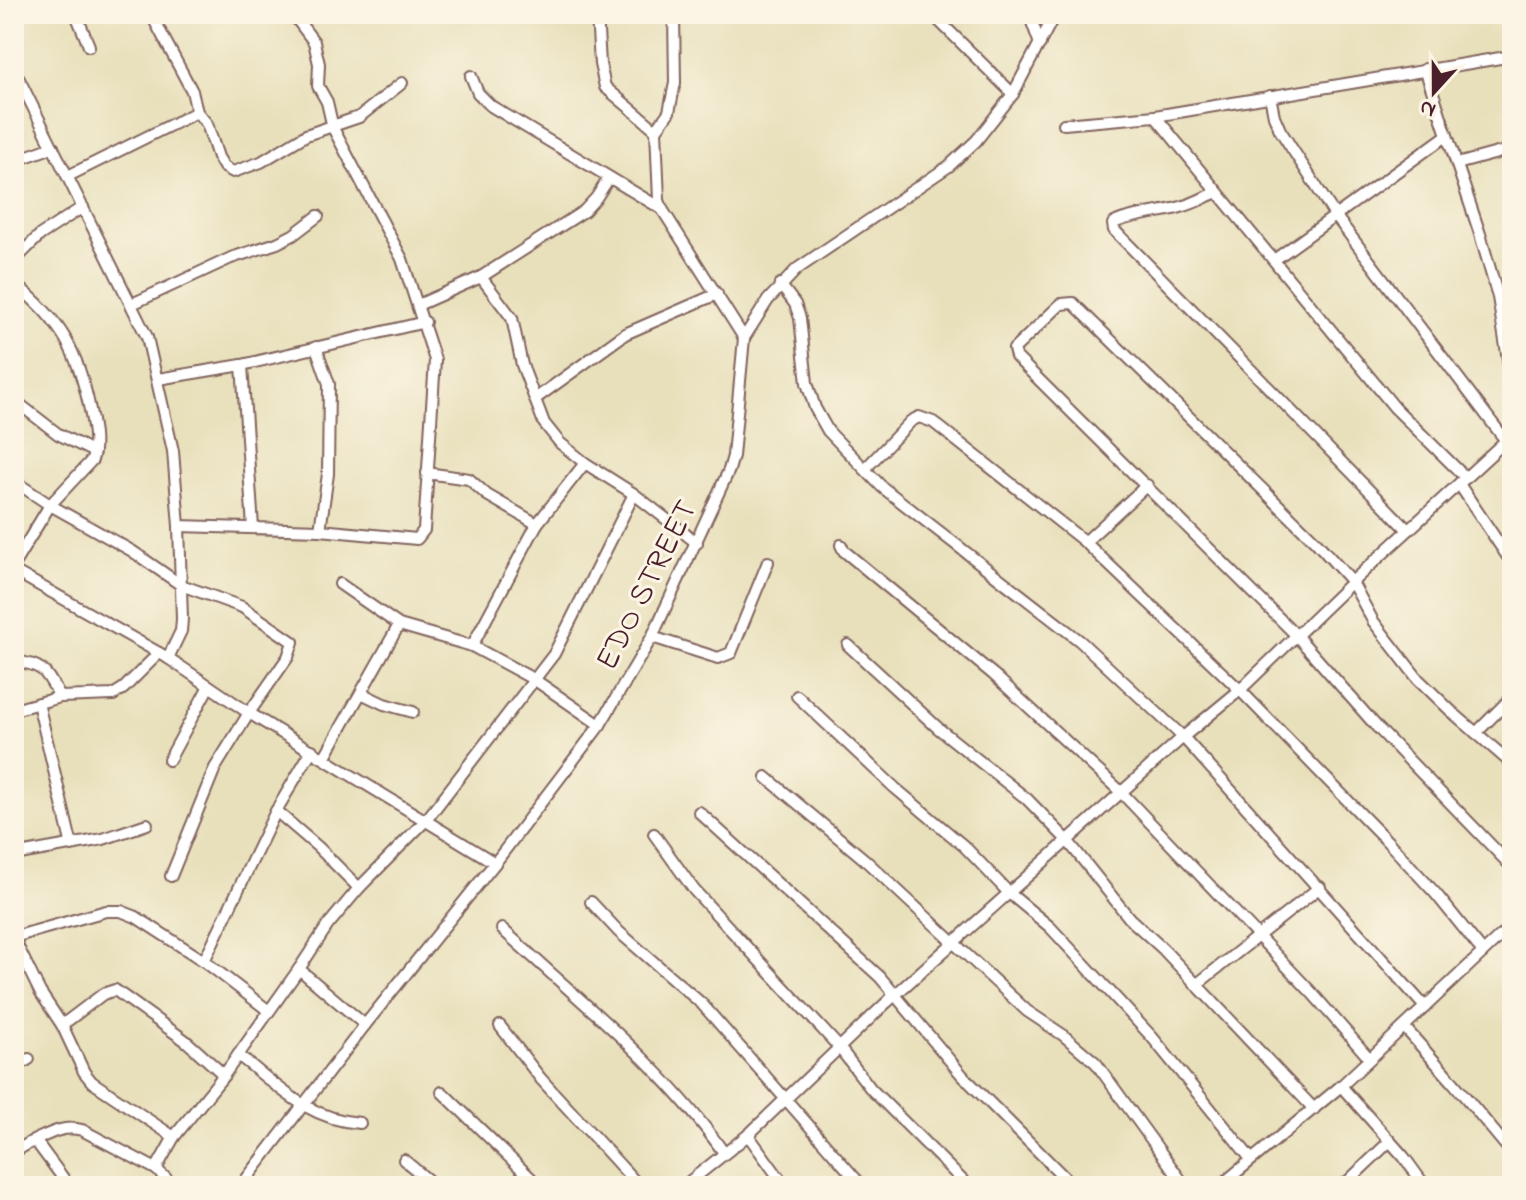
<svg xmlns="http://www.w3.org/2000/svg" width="1526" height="1200" viewBox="0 0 1526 1200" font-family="'Indie Flower',sans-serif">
  <rect width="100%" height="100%" fill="#fcf5e5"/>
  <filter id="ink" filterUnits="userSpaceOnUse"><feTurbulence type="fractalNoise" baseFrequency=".0125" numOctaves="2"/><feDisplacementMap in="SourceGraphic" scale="16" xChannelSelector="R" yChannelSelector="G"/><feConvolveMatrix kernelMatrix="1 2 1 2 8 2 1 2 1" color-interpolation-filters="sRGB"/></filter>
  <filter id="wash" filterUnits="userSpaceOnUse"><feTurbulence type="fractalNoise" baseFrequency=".006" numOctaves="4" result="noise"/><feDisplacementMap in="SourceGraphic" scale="32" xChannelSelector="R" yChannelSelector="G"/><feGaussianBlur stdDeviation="1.8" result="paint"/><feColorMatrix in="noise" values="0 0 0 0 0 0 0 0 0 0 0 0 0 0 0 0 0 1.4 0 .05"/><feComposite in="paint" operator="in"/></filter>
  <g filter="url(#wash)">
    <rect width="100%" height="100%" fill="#e8e0bb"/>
  </g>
  <g filter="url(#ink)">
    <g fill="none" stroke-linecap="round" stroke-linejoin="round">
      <defs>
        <g id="minor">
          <path d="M76 14 89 46"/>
          <path d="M151 14 192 91 197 112 207 124 218 157 224 167 233 172 261 162 306 135 359 117 402 83"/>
          <path d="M597 14 600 64 605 87 656 130 659 200 662 209 744 338"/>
          <path d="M932 14 1013 94"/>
          <path d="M1029 14 1040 44"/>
          <path d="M14 69 147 337 173 451 179 526 320 530 417 539 424 530 435 360 402 259 333 128 327 102 318 86 319 64 314 42 293 14"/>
          <path d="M1425 69 1480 234 1498 297 1512 385"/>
          <path d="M471 76 478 93 491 106 662 209"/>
          <path d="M1270 96 1274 116 1280 130 1334 214 1506 441"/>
          <path d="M1155 116 1395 408 1466 478"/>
          <path d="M1064 124 1155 116 1512 56"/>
          <path d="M656 130 669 112 675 83 674 14"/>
          <path d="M14 161 53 147"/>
          <path d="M1457 164 1512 149"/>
          <path d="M68 176 197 112"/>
          <path d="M1217 192C1205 197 1193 204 1181 207 1166 212 1122 216 1113 224L1114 230 1408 530"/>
          <path d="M1274 260 1446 136"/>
          <path d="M14 261 40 235 83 207"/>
          <path d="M481 277 512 318 522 365 544 423 560 443 585 463 634 494 697 543"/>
          <path d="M14 283C62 321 78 352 90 410 93 425 97 445 92 460L50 505 14 564"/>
          <path d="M780 284 795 304 800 318 807 383 815 408 828 431 882 487 1080 641 1183 737 1425 1007"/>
          <path d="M132 304 231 258 277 243 293 235 318 216"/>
          <path d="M418 305 481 277 584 211 596 198 609 178"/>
          <path d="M316 347 329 384 328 474 320 530"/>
          <path d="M242 365 253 528"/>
          <path d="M158 379 242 365 425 322"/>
          <path d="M535 399 625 334 717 294"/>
          <path d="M14 400 58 434 94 452"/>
          <path d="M865 469 911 421 919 417 933 422 1085 542 1240 690 1388 842 1436 894 1483 952"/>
          <path d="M427 473 469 479 487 495 537 524"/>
          <path d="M14 481 50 505 132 551 181 585 242 607 293 642 288 657 249 713 215 768 171 876"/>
          <path d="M1459 484 1512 563"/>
          <path d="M1085 542 1147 485"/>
          <path d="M841 545 844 551 994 675 1121 792 1313 994 1369 1058"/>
          <path d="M14 571 168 658 249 713 495 863"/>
          <path d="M340 584 399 625 472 646 535 680 600 725"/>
          <path d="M652 637 718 658 731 653 768 562"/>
          <path d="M848 645 938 728 1027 799 1067 840 1130 919 1162 948 1314 1109"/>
          <path d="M472 646 537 524 585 463"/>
          <path d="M168 658 181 631 182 619 179 526"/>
          <path d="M14 661C45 665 45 671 60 697"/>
          <path d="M361 693 384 704 413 712"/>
          <path d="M797 696 895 788 965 847 1009 893 1050 927 1152 1037 1251 1159"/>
          <path d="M38 703 72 846"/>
          <path d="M14 710 60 697 113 695 124 688 159 653"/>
          <path d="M1476 733 1512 697"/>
          <path d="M324 758 399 625"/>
          <path d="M169 760 209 686"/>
          <path d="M1512 764 1452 712 1418 679 1373 621 1352 582 1316 542 1073 303 1061 304 1014 349 1016 357 1296 635 1377 727 1512 867"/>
          <path d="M766 777 864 859 1027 1011 1063 1035 1096 1063 1185 1186"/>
          <path d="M276 811 318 847 359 888"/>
          <path d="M699 812 880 977 962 1075 1073 1186"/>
          <path d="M654 834 694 890 838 1046 871 1089 968 1186"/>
          <path d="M14 855 103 839 147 824"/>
          <path d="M591 902 619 932 702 1004 862 1186"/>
          <path d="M502 929C579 1000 664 1067 724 1153"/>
          <path d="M14 937 106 911H121L136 917 204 961 269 1011"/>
          <path d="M14 939 40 992 62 1025 84 1072 92 1082 174 1137 156 1169 174 1186"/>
          <path d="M204 961 276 811 312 750"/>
          <path d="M1196 985 1320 887"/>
          <path d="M62 1025 103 994 115 990 186 1041 224 1075"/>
          <path d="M365 1025 299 969 328 925 359 888 427 819 554 654 634 494"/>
          <path d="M500 1026 541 1079 639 1186"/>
          <path d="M1405 1028 1452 1081 1512 1153"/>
          <path d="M238 1055C277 1085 309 1120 360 1123"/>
          <path d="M14 1068 29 1059"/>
          <path d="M1341 1086 1404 1157 1425 1186"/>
          <path d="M442 1092 539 1186"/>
          <path d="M748 1135 785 1186"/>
          <path d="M174 1137 224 1075 299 969"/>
          <path d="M31 1142C49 1134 62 1125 82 1130L156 1169"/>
          <path d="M14 1152 31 1142 37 1143 69 1186"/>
          <path d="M404 1160 435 1186"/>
          <path d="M241 1186 365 1025 495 863 600 725 652 637 729 470 733 456 744 338 768 300 797 269 949 166 976 141 1013 94 1055 14"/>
          <path d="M684 1186 748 1135 886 1003 1183 737 1240 690 1352 582 1512 435"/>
          <path d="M1220 1186 1341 1086 1512 925"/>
          <path d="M1343 1186 1390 1141"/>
        </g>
      </defs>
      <!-- minor casing -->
      <use href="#minor" stroke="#81635d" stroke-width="14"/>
      <!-- minor -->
      <use href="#minor" stroke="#fff" stroke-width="10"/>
    </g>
  </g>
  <g text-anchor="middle" stroke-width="6" stroke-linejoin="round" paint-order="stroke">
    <!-- street labels -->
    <g font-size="32" fill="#4a1f2b" stroke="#fcf5e5">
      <text transform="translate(645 584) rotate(-63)" y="11">EDO STREET</text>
    </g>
  </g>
  <!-- margin -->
  <rect width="1526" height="1200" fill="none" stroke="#fcf5e5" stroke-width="48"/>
  <!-- north arrow -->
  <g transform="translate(1434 92) rotate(201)" stroke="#fcf5e5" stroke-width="6" paint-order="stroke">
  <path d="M0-6L14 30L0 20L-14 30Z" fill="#4a1f2b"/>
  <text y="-12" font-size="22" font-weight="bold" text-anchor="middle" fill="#4a1f2b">N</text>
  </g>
</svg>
